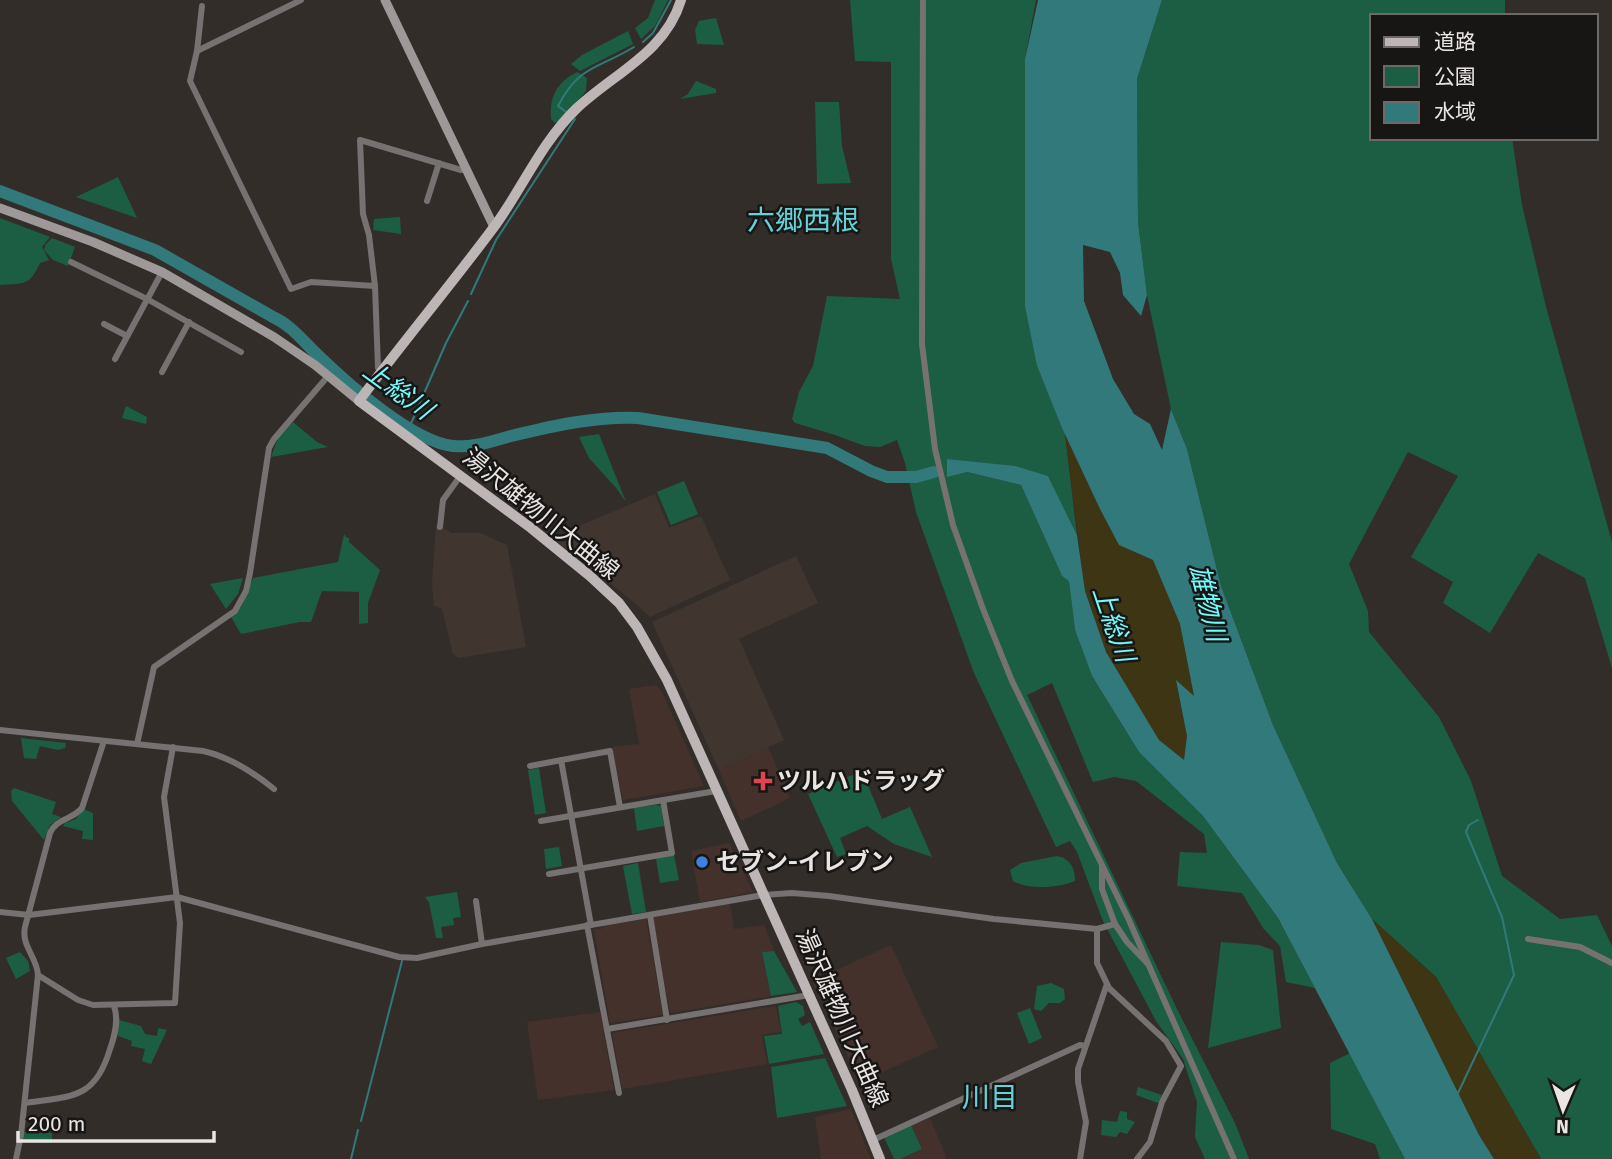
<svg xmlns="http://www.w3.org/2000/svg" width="1612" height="1159" viewBox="0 0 1612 1159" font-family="'Fira Sans','Noto Sans JP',sans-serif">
  <rect width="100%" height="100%" fill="#332d2a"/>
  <!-- commercial -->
  <g fill="#44312b">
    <path d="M656 685 662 692 704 786 623 800 612 747 639 744 629 689Z"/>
    <path d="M768 747 790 798 741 821 719 770Z"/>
    <path d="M729 843 753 892 700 902 691 851Z"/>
    <path d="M730 903 734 929 764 925 774 950 762 953 771 996 670 1013 653 917Z"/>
    <path d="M646 918 663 1015 610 1023 594 929H601L606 924Z"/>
    <path d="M891 945 938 1047 860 1082 812 981Z"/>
    <path d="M776 1006 781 1032 762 1035 767 1064 622 1089 612 1033Z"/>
    <path d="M600 1012 614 1090 538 1100 527 1022Z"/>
    <path d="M851 1109 871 1159H821L815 1117Z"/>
    <path d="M930 1118 947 1159H900L922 1149 911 1125Z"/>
  </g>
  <!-- built -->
  <g fill="#41352f">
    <path d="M655 494 669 528 701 516 730 580 650 617 629 598 557 542 563 534 579 526Z"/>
    <path d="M436 524 452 533H480L507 545 526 647 458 658 453 654 443 612 441 608 434 606 432 583Z"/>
    <path d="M796 556 818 603 739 639 784 740 719 770 652 622Z"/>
  </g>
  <!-- green -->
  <g fill="#1c5e43">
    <path d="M655 0H668L655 26 641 39 635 28 648 18Z"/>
    <path d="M850 0H1036L1025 59 1037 366 1065 434 1077 535 1048 476 948 459 947 476 967 472 1021 485 1062 576 1069 580 1075 630 1092 676 1139 752 1203 816 1278 918 1315 988 1286 982 1280 946 1263 928 1242 893 1177 886 1180 852 1207 853 1204 834 1136 781 1114 777 1093 782 1052 683 1027 695 1177 1009 1235 1123 1249 1159H1205L1195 1137 1197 1102 1183 1059 1156 1021 1103 921 1077 852 1070 841 1056 847 974 673 916 512 905 463 897 440 880 447 865 446 835 435 795 423 792 419 799 392 813 366 827 296 900 299 891 259V62L855 61Z"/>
    <path d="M1162 0H1505V16H1372V138H1512L1522 205 1546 307 1612 542V668L1585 578 1538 553 1490 633 1443 603 1453 582 1411 557 1458 476 1408 452 1349 564 1368 611 1369 632 1439 717 1471 781 1502 876 1560 919 1597 915 1612 946V1159H1541L1436 977 1372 919 1337 863 1273 725 1221 586 1187 449 1171 409 1147 295 1138 222 1137 79Z"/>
    <path d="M716 18 724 45 697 44 695 30 699 21Z"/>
    <path d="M628 31 633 44 580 71 571 64 582 55Z"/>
    <path d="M577 72 587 78 586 91 560 121 555 123 551 119C549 97 557 82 577 72Z"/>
    <path d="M696 81 716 89V93L680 99 688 94Z"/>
    <path d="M815 102H839L842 146 851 183 817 184Z"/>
    <path d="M118 177 137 218 76 197Z"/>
    <path d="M400 217 401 234 373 230 374 219Z"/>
    <path d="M0 218 50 237 42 247 49 260 40 263C29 287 24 283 0 285Z"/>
    <path d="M52 238 75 247 68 266 53 260 44 250 46 244Z"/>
    <path d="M126 406 147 417 146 424 122 418Z"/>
    <path d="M293 422 317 442 328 447 271 457 278 438Z"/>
    <path d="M599 434 626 502 617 489 589 458 579 437Z"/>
    <path d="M684 481 698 514 671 525 657 492Z"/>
    <path d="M344 534 347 538H349V542L380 570 368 603V623L359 624V592L322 591 311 622H300L241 634 231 617 241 608 253 578 338 562Z"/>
    <path d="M243 578 238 594 226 609 210 584Z"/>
    <path d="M21 738 66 743 65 748 58 750 40 746 36 759 24 758Z"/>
    <path d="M539 768 546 813 535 815 528 770Z"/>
    <path d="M862 771 882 819 910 807 932 857 894 844 867 826 840 838 846 854 837 857 808 794Z"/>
    <path d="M14 788 56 802 52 814 61 817 50 825 44 840 12 801 11 791Z"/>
    <path d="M656 805 661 806 664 826 637 831 634 808Z"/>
    <path d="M83 809 93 813V840L82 839 83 831 63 826 65 823 76 819Z"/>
    <path d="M559 847 562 866 546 869 544 849Z"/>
    <path d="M674 855 679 880 660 883 656 859Z"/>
    <path d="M1057 856C1070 859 1075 867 1075 881 1058 888 1029 890 1013 881L1010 870 1021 863Z"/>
    <path d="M638 863 646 912 632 914 623 866Z"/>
    <path d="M457 892 461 917 453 918 454 925 441 927 443 938H436L429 902 425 897Z"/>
    <path d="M1221 942 1259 945 1273 950 1281 1028 1208 1048Z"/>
    <path d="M774 951 797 992 771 996 762 952Z"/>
    <path d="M20 952 28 961 30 971 16 979 6 958Z"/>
    <path d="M1051 983 1064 989 1065 999 1060 1003H1049L1041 1011 1034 1009 1037 986Z"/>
    <path d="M796 1002 803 1006 805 1015 798 1019 802 1026 810 1022 824 1054 769 1064 764 1036 782 1034 778 1006Z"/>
    <path d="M1030 1008 1042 1038 1029 1044 1017 1013Z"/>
    <path d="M119 1020 141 1026 145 1034 157 1036 158 1028 167 1030 151 1064 142 1061 145 1049 131 1046 132 1041 118 1036Z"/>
    <path d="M1350 1053 1405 1159H1380L1375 1144 1331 1129 1330 1063Z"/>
    <path d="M825 1058 847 1106 777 1118 771 1067Z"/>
    <path d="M1138 1087 1162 1095 1158 1103 1136 1095Z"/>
    <path d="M1120 1111 1127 1112V1119L1135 1122 1127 1134 1120 1132 1116 1137 1101 1135 1102 1120 1117 1122Z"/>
    <path d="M911 1125 922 1149 900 1159H894L884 1137Z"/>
    <path d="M24 1132 52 1133V1143L23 1142Z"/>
  </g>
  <!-- sand -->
  <g fill="#3e3515">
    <path d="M1065 434 1119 545 1153 560 1180 624 1194 698 1176 681 1187 736 1184 760 1159 740 1106 652 1085 591Z"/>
    <path d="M1372 919 1436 977 1541 1159H1494L1479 1135Z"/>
  </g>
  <!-- water -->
  <path fill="#31797a" d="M1038 0H1162L1137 79 1138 222 1147 295 1141 316 1123 295 1120 273 1110 252 1083 245 1084 301 1113 379 1134 414 1150 424 1162 450 1171 409 1187 449 1221 586 1273 725 1337 863 1372 919 1479 1135 1494 1159H1405L1278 918 1203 816 1139 752 1092 676 1075 630 1069 581 1062 576 1021 485 967 472 947 477V459L1015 466 1048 476 1077 535 1085 591 1106 652 1159 740 1184 760 1187 736 1176 680 1194 696 1180 624 1153 560 1119 545 1100 509 1062 428 1037 366 1025 306V59Z"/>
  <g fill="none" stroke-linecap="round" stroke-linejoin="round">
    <!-- stream -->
    <g stroke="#31797a" stroke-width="2">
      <path d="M643 42 653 33 671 0"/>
      <path d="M566 112 558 106C579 65 598 69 634 47"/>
      <path d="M471 294 496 240 575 119"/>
      <path d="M409 428 446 343 468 301"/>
      <path d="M1458 1093 1514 975 1502 917 1466 832 1469 825 1478 820"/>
      <path d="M361 1121 402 961"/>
      <path d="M351 1159 358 1130"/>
    </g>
    <!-- river -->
    <path stroke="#31797a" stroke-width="12" d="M0 191 155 250 273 317C293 326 305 344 321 358 350 386 414 442 453 446 474 448 492 441 511 436 552 426 596 416 638 418L827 448 871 471 887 477H916L934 472"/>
    <!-- street -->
    <g stroke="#767272" stroke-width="6">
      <path d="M923 0 922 344 935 449 953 525 983 609 1012 681 1128 918 1234 1159"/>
      <path d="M202 6 197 51 190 81 291 289 311 282 375 286"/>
      <path d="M197 51 301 0"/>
      <path d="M427 201 439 163"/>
      <path d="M71 262 147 299 241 352"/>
      <path d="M104 324 127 336"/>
      <path d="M115 359 162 272"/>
      <path d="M382 371 378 368 375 286 369 235 363 214 360 140 461 170 466 169"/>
      <path d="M162 372 189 322"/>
      <path d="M440 527 443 500 461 475"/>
      <path d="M0 730 203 751C230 757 253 772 274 789"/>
      <path d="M137 744 154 667 235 611 246 591 250 573 269 448 274 439 328 376"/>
      <path d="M561 760 591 925"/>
      <path d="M530 766 610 751 620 807"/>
      <path d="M541 821 716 791"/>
      <path d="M1102 866V889L1115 924"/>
      <path d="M549 874 672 853 663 800"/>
      <path d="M476 901 482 944"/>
      <path d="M0 912 29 915 177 897 399 957 417 958 482 944 763 895 792 893 829 896 994 919 1097 929 1115 924 1127 942 1148 964"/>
      <path d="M650 915 667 1020"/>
      <path d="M587 925 619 1093"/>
      <path d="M1097 929V963L1109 988 1166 1041 1181 1066 1162 1102 1150 1142 1137 1159"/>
      <path d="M1528 939 1580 947 1612 963"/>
      <path d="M38 975 78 1000 93 1005 175 1003 180 923 164 797 173 747"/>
      <path d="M607 1029 809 995"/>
      <path d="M25 1103C71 1096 95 1100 110 1049 115 1035 119 1020 114 1006"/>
      <path d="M873 1140 1080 1045 1085 1046"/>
      <path d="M16 1159 21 1135 38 975C37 957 21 946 25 927L50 833C57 818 72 820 82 808L104 741"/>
      <path d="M1080 1159 1086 1122 1078 1082V1069L1107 984"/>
    </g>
    <!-- secondary -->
    <g stroke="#9e9898" stroke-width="9">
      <path d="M385 0 494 227"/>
      <path d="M0 208 93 242 162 272 274 337 315 365 359 401"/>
    </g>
    <!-- primary -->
    <path stroke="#bdb5b6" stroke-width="10" d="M681 0C665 53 614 73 576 109 541 143 522 189 494 227 450 286 403 342 359 401L531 528 590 576 619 603 637 627 667 680 852 1090 880 1159"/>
  </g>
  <!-- markers -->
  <path fill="#e0444e" stroke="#181615" stroke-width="2.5" d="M759.5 770.5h7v7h7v7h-7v7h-7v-7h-7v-7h7z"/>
  <circle fill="#3f7fe0" stroke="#181615" stroke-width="2.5" cx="702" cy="862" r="7"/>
  <g text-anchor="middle" stroke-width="5" stroke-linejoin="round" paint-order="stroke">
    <!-- street labels -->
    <g font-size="24" fill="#e9e5e3" stroke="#181615">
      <text transform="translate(541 514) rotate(39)" y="8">湯沢雄物川大曲線</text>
      <text transform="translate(842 1018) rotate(66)" y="8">湯沢雄物川大曲線</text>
    </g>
    <!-- poi labels -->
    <g font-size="24" font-weight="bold" fill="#e9e5e3" stroke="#181615" text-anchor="start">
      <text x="777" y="789">ツルハドラッグ</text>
      <text x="716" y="870">セブン-イレブン</text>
    </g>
    <!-- water labels -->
    <g font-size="26" font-style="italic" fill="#73fafb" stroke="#181615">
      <text transform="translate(398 390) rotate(36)" y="9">上総川</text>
      <text transform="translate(1208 603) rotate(76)" y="9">雄物川</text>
      <text transform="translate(1114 624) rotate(71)" y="9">上総川</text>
    </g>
    <!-- quarter labels -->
    <g font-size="28" fill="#65d2da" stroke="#181615">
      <text x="803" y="230">六郷西根</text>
      <text x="990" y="1107">川目</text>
    </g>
  </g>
  <!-- legend -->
  <rect x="1370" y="14" width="228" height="126" fill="#181615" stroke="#6c6967" stroke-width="2"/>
  <rect x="1384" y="37" width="35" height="10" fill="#bdb5b6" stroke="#6c6967" stroke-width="2"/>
  <text x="1434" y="49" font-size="21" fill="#e9e5e3">道路</text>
  <rect x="1384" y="66" width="35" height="21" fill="#1c5e43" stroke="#6c6967" stroke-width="2"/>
  <text x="1434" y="84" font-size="21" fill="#e9e5e3">公園</text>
  <rect x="1384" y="102" width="35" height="21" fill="#31797a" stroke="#6c6967" stroke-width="2"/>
  <text x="1434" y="119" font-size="21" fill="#e9e5e3">水域</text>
  <!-- north arrow -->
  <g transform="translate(1563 1110) rotate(182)" stroke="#181615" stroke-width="5" paint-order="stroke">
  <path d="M0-5L12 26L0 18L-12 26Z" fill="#e9e5e3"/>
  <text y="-10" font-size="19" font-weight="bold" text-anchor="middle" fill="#e9e5e3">N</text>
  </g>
  <!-- scale -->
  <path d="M18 1131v10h196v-10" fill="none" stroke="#e9e5e3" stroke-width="3.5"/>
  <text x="28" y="1131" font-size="21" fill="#e9e5e3" stroke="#181615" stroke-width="5" paint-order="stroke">200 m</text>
</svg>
